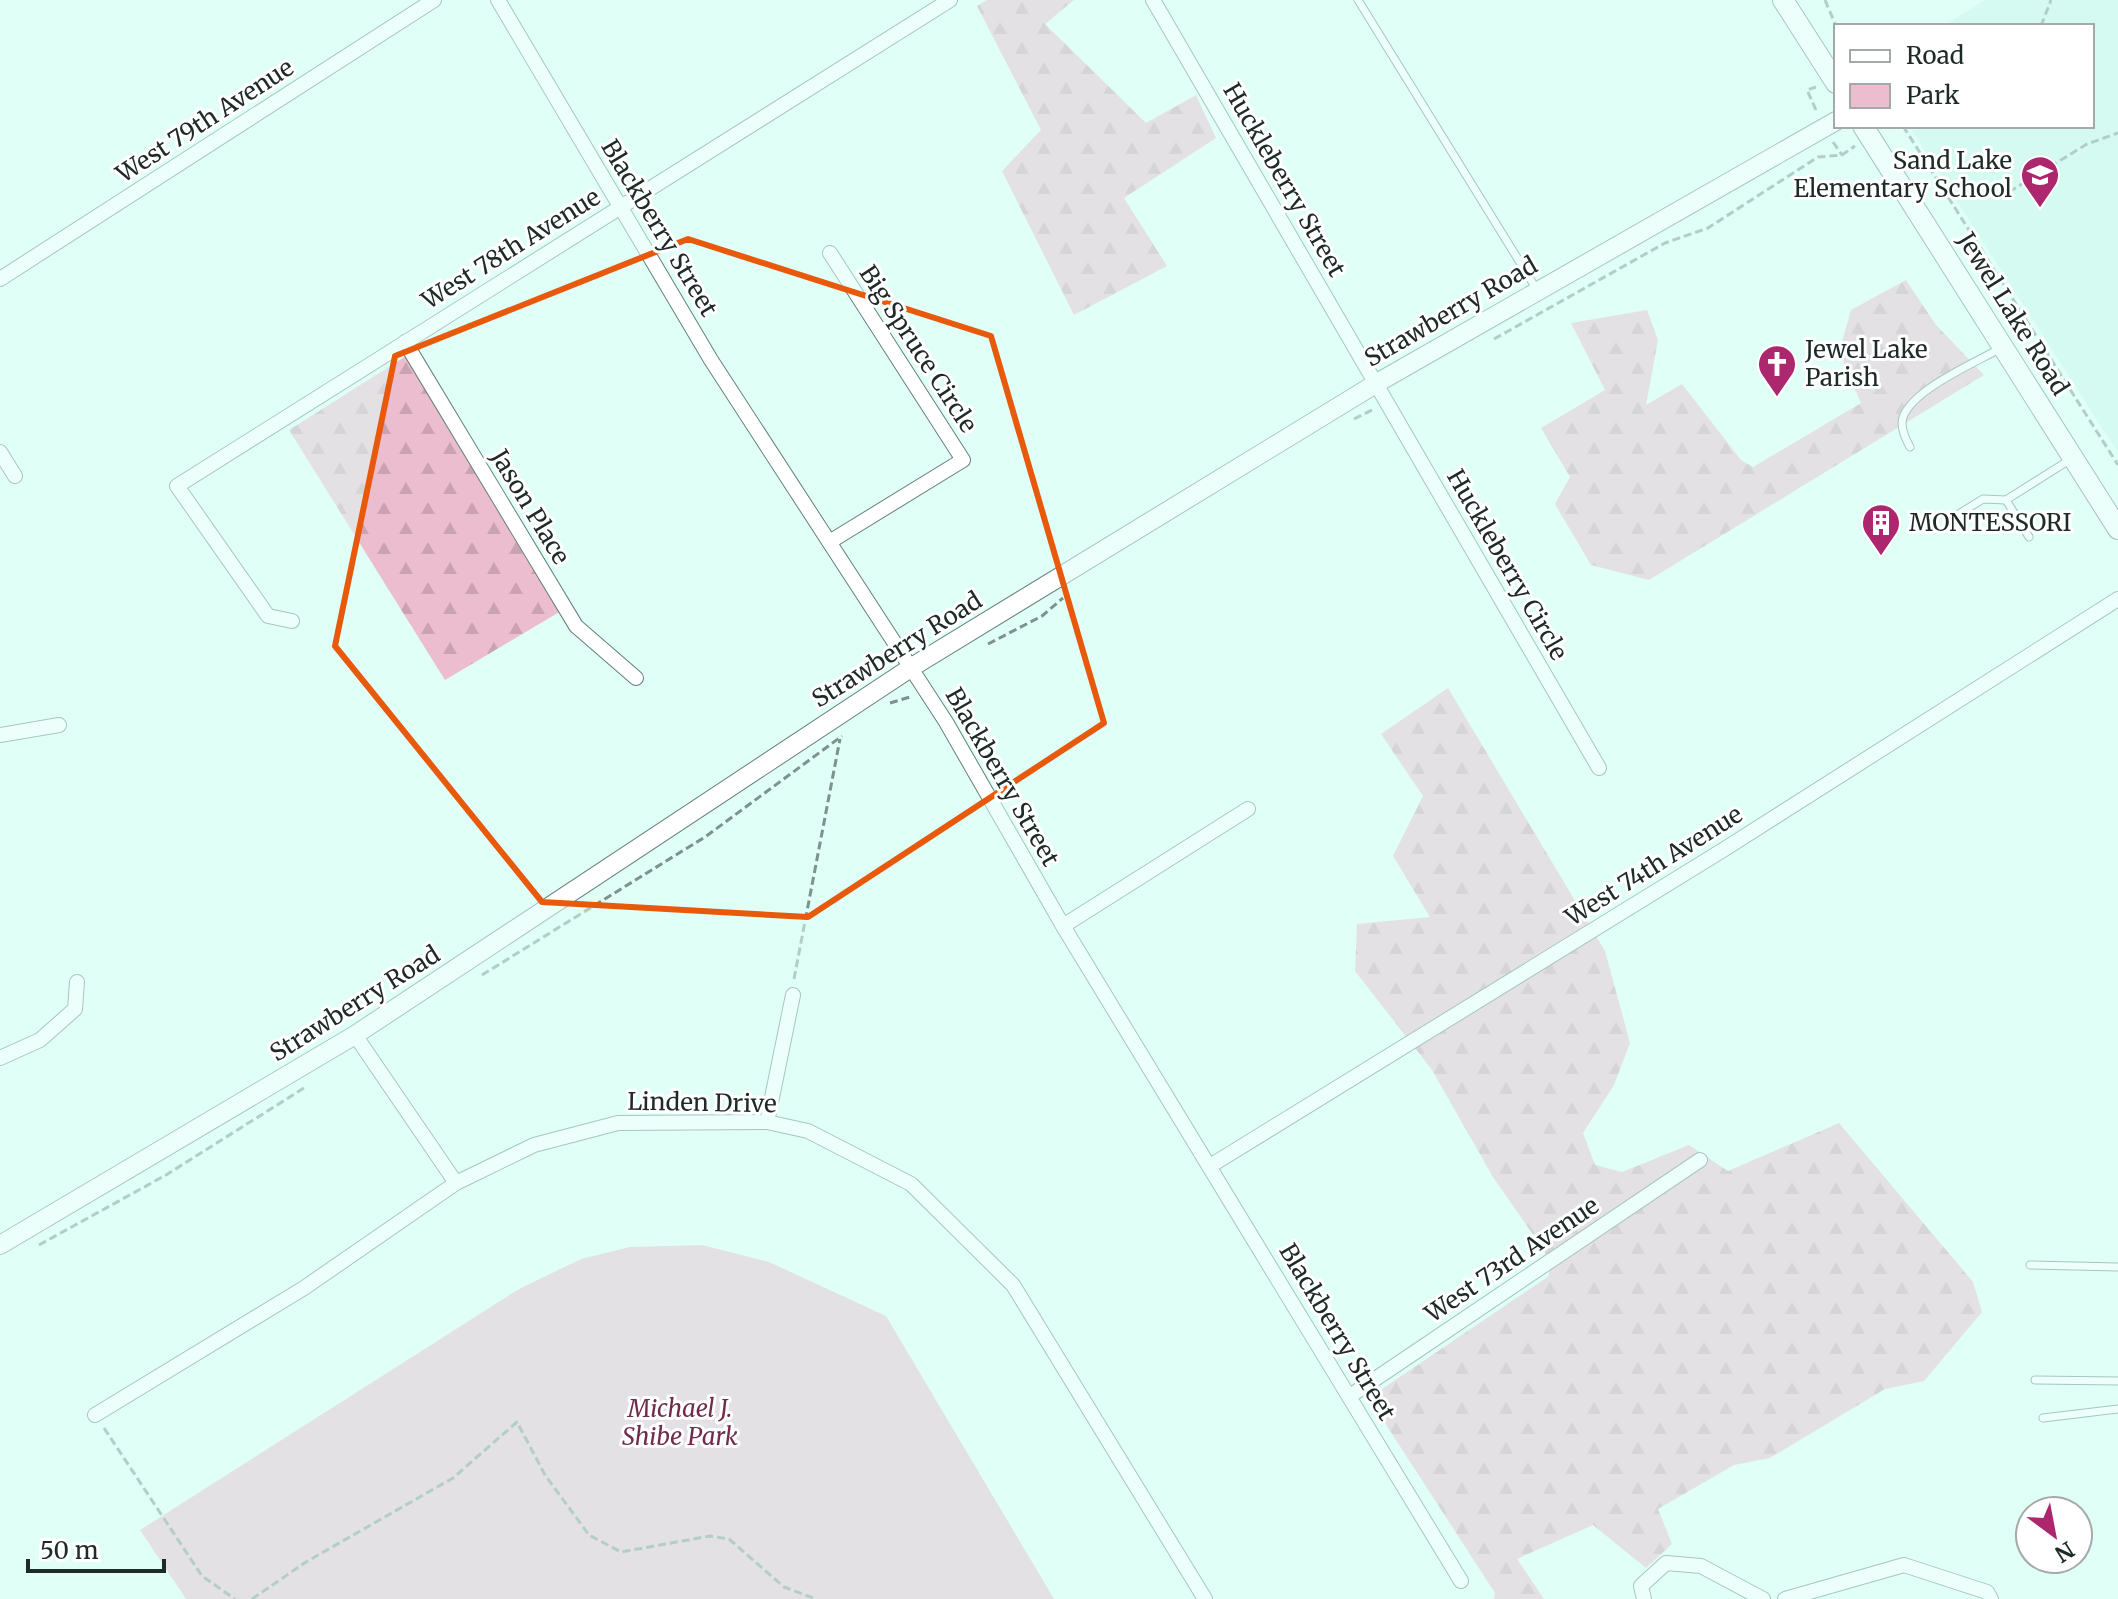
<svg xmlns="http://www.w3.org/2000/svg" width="2118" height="1599" viewBox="0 0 2118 1599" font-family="Merriweather,serif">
  <defs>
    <pattern id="forest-firs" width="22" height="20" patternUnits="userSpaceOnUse" patternTransform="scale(2)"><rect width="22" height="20" fill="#ecbccf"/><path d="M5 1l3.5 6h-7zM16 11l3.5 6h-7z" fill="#caa2b2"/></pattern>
  </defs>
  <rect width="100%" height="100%" fill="#dffff7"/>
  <!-- built -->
  <path fill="#cbf4eb" d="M1985 0H2118V453L1909 126H2092V26H1943Z"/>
  <!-- forest -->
  <g fill="url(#forest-firs)">
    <path d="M987 0H1074L1045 24 1146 123 1196 95 1216 138 1124 198 1167 266 1074 315 1002 171 1041 130 977 6Z"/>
    <path d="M1906 280 1936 325 1984 375 1649 580 1591 565 1555 504 1570 477 1541 428 1605 390 1571 323 1647 310 1658 340 1646 405 1682 384 1741 460 1753 467 1861 403 1839 352 1851 310Z"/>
    <path d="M406 356 561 611 445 680 289 430Z"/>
    <path d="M1448 688 1605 951 1630 1043 1614 1085 1583 1133 1595 1165 1622 1172 1689 1145 1728 1171 1839 1123 1973 1282 1982 1312 1924 1381 1885 1389 1770 1458 1734 1465 1658 1509 1672 1544 1646 1568 1593 1525 1517 1559 1544 1599H1494L1495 1593 1381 1417 1382 1389 1549 1276 1545 1252 1493 1177 1432 1070 1355 971 1357 924 1430 917 1393 856 1423 796 1381 734Z"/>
  </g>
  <!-- park -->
  <path fill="#ecbccf" d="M702 1245 769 1262 886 1316 1054 1599H186L140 1530 519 1289 581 1259 630 1247Z"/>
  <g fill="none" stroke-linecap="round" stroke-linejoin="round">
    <defs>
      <g id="service">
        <path d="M1358 0 1537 290"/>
        <path d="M1910 447C1906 440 1902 432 1902 423 1903 393 1977 362 2001 348"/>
        <path d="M1949 520 1983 499 2006 500"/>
        <path d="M2029 537 2006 500 2071 459"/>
        <path d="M2030 1265 2118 1267"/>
        <path d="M2035 1380 2118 1381"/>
        <path d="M2043 1418 2118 1409"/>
      </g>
      <g id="minor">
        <path d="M498 0 711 360 946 722 1063 926 1461 1581"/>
        <path d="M1153 0 1599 768"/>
        <path d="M830 253 963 460 831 541"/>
        <path d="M0 279 434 0"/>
        <path d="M405 342 576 626 636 678"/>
        <path d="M0 452 15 476"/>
        <path d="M292 621 268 616 177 486 950 0"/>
        <path d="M0 735 59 725"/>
        <path d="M1063 926 1248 809"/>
        <path d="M355 1035 456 1183"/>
        <path d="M0 1058 40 1040 75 1009 77 982"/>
        <path d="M767 1122 793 995"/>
        <path d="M1210 1166 1723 850 2118 599"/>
        <path d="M1350 1396 1700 1160"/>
        <path d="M95 1415 304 1288 456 1183 534 1145 618 1123 767 1122 808 1131 911 1184 1013 1285 1205 1599"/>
        <path d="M1644 1599 1641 1586 1666 1563 1701 1566 1763 1599"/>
        <path d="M1785 1599 1904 1565 1987 1592 1991 1599"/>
      </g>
      <path id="tertiary" d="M0 1245 355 1035 912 667 1377 383 1836 121"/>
      <g id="secondary">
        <path d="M1783 0 1836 83"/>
        <path d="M1863 126 2118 529"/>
      </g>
    </defs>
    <!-- service casing -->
    <use href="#service" stroke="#64807a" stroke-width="9"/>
    <!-- minor casing -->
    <use href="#minor" stroke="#64807a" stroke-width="16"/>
    <!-- tertiary casing -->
    <use href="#tertiary" stroke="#64807a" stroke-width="20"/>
    <!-- secondary casing -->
    <use href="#secondary" stroke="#64807a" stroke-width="22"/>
    <!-- path -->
    <g stroke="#7c928c" stroke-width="3" stroke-dasharray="8 4" stroke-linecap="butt">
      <path d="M1825 0 1836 26"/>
      <path d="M2041 26 2051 0"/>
      <path d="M1816 110 1807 90 1816 87"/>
      <path d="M1903 126 2118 465"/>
      <path d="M1833 142 1842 155"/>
      <path d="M2009 192 2087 144 2118 133"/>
      <path d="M1494 339 1665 243 1708 228 1818 157 1842 155 1855 146"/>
      <path d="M1354 419 1372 410"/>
      <path d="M988 644 1042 616 1063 598"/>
      <path d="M890 703 910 697"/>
      <path d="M482 975 705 837 842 736"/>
      <path d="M794 979 840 739"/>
      <path d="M39 1245 166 1175 304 1088"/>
      <path d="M104 1428 202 1576 235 1599"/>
      <path d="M252 1599 306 1562 453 1478 517 1422 545 1475 589 1535 621 1552 710 1536 729 1539 784 1587 816 1599"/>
    </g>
    <!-- service -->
    <use href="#service" stroke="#fff" stroke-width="7"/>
    <!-- minor -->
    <use href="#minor" stroke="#fff" stroke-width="14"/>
    <!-- tertiary -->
    <use href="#tertiary" stroke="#fff" stroke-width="18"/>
    <!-- secondary -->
    <use href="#secondary" stroke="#fff" stroke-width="20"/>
  </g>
  <!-- marked area -->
  <path d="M0 0H2118V1599H0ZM688 239 991 336 1104 723 808 917 542 902 335 646 395 356Z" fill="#dffff7" fill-opacity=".55" fill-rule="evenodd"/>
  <path fill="none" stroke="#e8590c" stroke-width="6" stroke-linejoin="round" d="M688 239 991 336 1104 723 808 917 542 902 335 646 395 356Z"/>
  <!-- icons -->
  <defs>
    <symbol id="school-pin" viewBox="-11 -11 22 30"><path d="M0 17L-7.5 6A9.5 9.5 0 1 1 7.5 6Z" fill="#ac276e" stroke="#fff"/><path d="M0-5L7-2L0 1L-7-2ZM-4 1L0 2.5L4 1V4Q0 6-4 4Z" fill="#fff"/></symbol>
    <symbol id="church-pin" viewBox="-11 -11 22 30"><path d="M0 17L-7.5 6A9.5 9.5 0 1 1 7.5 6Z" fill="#ac276e" stroke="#fff"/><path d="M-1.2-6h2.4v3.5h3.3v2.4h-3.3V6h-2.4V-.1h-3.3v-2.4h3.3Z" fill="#fff"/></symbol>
    <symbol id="building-pin" viewBox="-11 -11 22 30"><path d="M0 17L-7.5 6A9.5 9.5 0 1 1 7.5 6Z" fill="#ac276e" stroke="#fff"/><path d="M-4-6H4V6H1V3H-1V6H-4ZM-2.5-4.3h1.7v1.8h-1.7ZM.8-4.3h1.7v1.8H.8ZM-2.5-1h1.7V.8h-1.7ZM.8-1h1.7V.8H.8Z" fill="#fff"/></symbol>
  </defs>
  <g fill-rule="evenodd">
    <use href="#school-pin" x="2018" y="153" width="44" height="60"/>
    <use href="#church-pin" x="1755" y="342" width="44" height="60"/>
    <use href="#building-pin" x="1859" y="501" width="44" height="60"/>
  </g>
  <g text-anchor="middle" stroke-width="6" stroke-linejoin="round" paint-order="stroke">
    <!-- street labels -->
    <g font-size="24" fill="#1e2a27" stroke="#fff">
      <text transform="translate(205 121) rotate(-33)" y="8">West 79th Avenue</text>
      <text transform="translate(1284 180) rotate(60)" y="8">Huckleberry Street</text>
      <text transform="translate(659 228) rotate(59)" y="8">Blackberry Street</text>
      <text transform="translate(511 249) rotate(-32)" y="8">West 78th Avenue</text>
      <text transform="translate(1451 312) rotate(-30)" y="8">Strawberry Road</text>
      <text transform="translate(2013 314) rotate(58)" y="8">Jewel Lake Road</text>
      <text transform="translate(918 349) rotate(57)" y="8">Big Spruce Circle</text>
      <text transform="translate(530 507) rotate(59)" y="8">Jason Place</text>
      <text transform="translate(1507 565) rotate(60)" y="8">Huckleberry Circle</text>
      <text transform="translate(897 650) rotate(-32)" y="8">Strawberry Road</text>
      <text transform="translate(1002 777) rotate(60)" y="8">Blackberry Street</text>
      <text transform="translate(1654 866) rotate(-32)" y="8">West 74th Avenue</text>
      <text transform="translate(355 1004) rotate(-32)" y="8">Strawberry Road</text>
      <text transform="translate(702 1103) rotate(1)" y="8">Linden Drive</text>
      <text transform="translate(1512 1260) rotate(-34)" y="8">West 73rd Avenue</text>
      <text transform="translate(1337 1332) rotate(59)" y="8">Blackberry Street</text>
    </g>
    <!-- poi labels -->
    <g font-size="24" fill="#1e2a27" stroke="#fff" text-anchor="start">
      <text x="2012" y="169" text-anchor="end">Sand Lake<tspan x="2012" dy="28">Elementary School</tspan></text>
      <text x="1805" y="358">Jewel Lake<tspan x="1805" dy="28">Parish</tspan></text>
      <text x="1909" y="531">MONTESSORI</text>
    </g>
    <!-- park labels -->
    <g font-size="24" font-style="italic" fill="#712b4d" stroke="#fff">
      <text x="680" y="1417">Michael J.<tspan x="680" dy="28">Shibe Park</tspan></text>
    </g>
  </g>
  <!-- legend -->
  <rect x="1834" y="24" width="260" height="104" fill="#ffffff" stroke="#a5aaa9" stroke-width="2"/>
  <rect x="1850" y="50" width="40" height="12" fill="#ffffff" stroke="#a5aaa9" stroke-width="2"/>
  <text x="1906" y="64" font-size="24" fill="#1e2a27">Road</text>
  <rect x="1850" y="84" width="40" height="24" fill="#ecbccf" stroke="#a5aaa9" stroke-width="2"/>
  <text x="1906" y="104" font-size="24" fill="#1e2a27">Park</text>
  <!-- north arrow -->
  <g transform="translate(2054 1535) rotate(148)"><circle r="38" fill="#ffffff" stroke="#a5aaa9" stroke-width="2"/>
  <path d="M0-6L14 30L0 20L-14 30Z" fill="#ac276e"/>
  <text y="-12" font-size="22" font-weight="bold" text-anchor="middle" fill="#1e2a27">N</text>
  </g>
  <!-- scale -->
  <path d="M28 1559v12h136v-12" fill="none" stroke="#1e2a27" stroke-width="4"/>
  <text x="40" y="1559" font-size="24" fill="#1e2a27" stroke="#ffffff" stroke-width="6" paint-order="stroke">50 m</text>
</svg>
